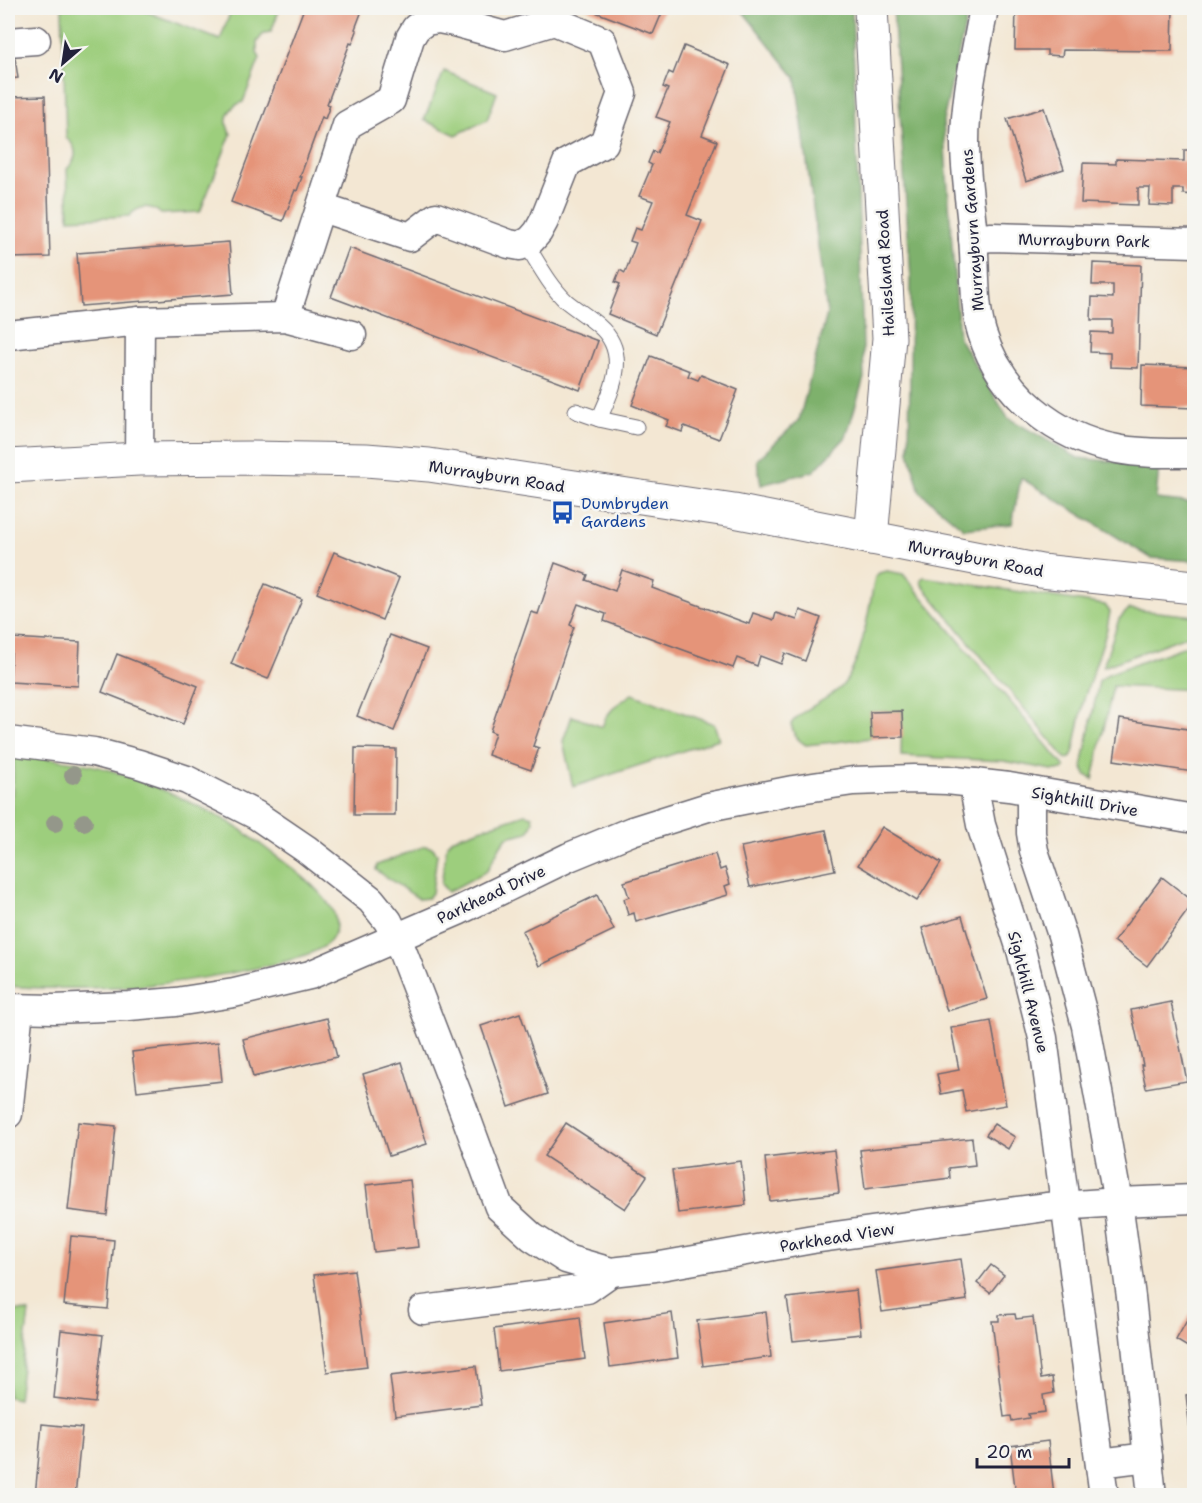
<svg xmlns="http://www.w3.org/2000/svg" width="1202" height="1503" viewBox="0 0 1202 1503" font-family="'Shantell Sans',sans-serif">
  <rect width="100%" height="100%" fill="#f6f6f2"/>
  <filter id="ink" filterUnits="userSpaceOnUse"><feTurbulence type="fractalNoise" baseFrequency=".0167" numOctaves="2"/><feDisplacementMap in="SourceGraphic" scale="12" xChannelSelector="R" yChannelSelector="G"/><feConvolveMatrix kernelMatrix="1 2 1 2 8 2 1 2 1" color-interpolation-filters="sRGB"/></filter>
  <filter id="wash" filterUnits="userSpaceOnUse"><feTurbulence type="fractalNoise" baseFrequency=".008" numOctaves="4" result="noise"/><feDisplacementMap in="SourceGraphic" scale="24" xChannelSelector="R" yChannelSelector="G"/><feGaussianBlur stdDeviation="1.35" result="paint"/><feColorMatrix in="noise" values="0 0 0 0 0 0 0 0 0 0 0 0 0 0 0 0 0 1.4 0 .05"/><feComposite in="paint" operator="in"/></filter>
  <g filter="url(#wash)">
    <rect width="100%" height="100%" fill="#f3e7d3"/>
    <!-- green -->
    <g fill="#9dce7d" stroke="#60785c" stroke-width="1.5">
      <path d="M62 8H137L220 40 232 8H280L271 32 264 33 257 42V53L260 58 243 102C228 107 222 120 231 134L200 212 161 214C150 204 139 206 129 216L69 219 67 169C78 159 78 147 66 138Z"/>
      <path d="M444 71 497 93 487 120 456 135 424 120Z"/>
      <path d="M887 571 903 574 1065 767 1063 770H1052L1004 761 901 756 902 711 870 712 871 738 806 745C796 739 794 735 791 724 799 711 827 700 840 688 862 667 869 607 875 577L879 573Z"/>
      <path d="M924 577 1105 605 1110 612 1106 633 1084 699 1073 754 1070 758 1066 759 922 585 921 579Z"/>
      <path d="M1129 609 1194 616V633L1103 667 1119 619Z"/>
      <path d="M1194 643V690L1113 686 1093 779 1086 775 1082 767 1099 681 1108 674Z"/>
      <path d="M632 694 714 724 719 739 573 787 563 741 572 716 602 727 606 717 615 706Z"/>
      <path d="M14 755C48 758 81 761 113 771 153 784 192 802 229 822 239 828 249 836 259 843 283 862 312 880 330 906 335 912 337 924 335 932 334 935 331 941 328 943 307 965 173 983 139 986 95 988 51 990 8 986V897Z"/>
      <path d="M525 814 532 816 533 822 528 832 507 837 501 845 487 871 448 892 441 884 447 845 451 839Z"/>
      <path d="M425 846 433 848 437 854 432 893 428 898 419 899 376 870 377 865Z"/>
      <path d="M12 1310 29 1312 18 1399 8 1397V1351Z"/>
    </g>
    <!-- forest -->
    <g fill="#7eb16c" stroke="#506a54" stroke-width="1.5">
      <path d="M740 8H852L864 378 846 437 814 471 761 485 757 460 799 420 827 314 796 78Z"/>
      <path d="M893 8H969L943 121 959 338 1008 418 1078 458 1159 466 1156 499 1194 503V561L1151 558 1021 478 1012 524 964 529 920 492 909 452 911 279Z"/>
    </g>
    <g id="blocks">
      <!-- building -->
      <g fill="#e59479">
        <path d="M304 8H363L355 29 357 31 352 44 350 43 327 104 330 105 325 119 322 117 300 177H302L297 191 295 190 283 221 231 202Z"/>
        <path d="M585 8H664L653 34Z"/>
        <path d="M1016 8H1173L1172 51 1063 50 1062 56 1047 55V50H1015Z"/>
        <path d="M684 46 730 65 702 135 717 141 687 215 702 221 656 334 608 314 620 284 615 282 620 270 625 273 636 243 630 241 635 228 641 230 653 201 639 196 652 165 648 163 650 158 653 151 657 153 670 122 656 117 668 89 663 87 669 72 673 74Z"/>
        <path d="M15 58 18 78 8 79V59Z"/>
        <path d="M45 96 50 257 8 258V97Z"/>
        <path d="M1044 108 1064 169 1026 181 1007 119Z"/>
        <path d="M1184 150H1194V195L1183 194V189H1173V206L1149 205 1150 188H1138V205L1081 203 1083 163 1116 164V159L1184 161Z"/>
        <path d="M229 242 233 294 81 306 77 253Z"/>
        <path d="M349 248 598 341 580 390 331 297Z"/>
        <path d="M1093 263 1141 265 1138 368 1110 367V353L1090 352 1091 332 1112 333V320H1091L1092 297 1113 298V285H1092Z"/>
        <path d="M651 356 690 371 688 376 698 380 701 375 738 390 719 439 684 426 682 432 666 426 669 420 632 405Z"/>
        <path d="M1142 365 1194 367V408L1141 406Z"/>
        <path d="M334 552 399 578 382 620 317 593Z"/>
        <path d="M555 563 588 575 586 580 615 591 622 570 654 581 652 588 749 624 753 613 774 620 776 613 797 620 800 610 821 618 805 661 785 653 781 664 760 656 757 666 737 658 733 668 604 621 606 614 578 604 570 625 574 627 533 746 539 748 531 770 488 755 495 733 490 731 531 612 538 614Z"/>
        <path d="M265 584 302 599 268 679 231 664Z"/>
        <path d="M390 635 427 649 394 731 357 716Z"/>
        <path d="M12 638 80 642 78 686 10 682Z"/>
        <path d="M117 654 198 686 183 724 102 692Z"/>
        <path d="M902 711 903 737 871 738 870 712Z"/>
        <path d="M1120 719 1194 730 1193 772 1114 760Z"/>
        <path d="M355 748 396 749 395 815H354Z"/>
        <path d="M882 827 941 863 917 901 858 865Z"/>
        <path d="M826 830 835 870 750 887 741 847Z"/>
        <path d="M715 854 720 870 725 868 730 884 725 886 728 895 636 922 634 913 628 915 624 899 629 897 624 882Z"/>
        <path d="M1162 877 1194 902 1147 966 1114 941Z"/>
        <path d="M597 895 614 930 539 966 522 931Z"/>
        <path d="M962 916 987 999 947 1011 922 928Z"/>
        <path d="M1171 1002 1187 1081 1146 1088 1141 1065H1143L1131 1010Z"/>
        <path d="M520 1013 548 1094 509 1107 481 1026Z"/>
        <path d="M327 1018 337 1057 253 1077 243 1039Z"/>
        <path d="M991 1021 1006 1105 966 1112 962 1090 941 1094 937 1074 959 1070 951 1028Z"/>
        <path d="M218 1042 222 1081 137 1091 132 1052Z"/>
        <path d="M402 1062 427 1144 389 1156 363 1074Z"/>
        <path d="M78 1122 116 1126 107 1215 68 1210Z"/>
        <path d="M566 1123 647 1176 625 1209 544 1156Z"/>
        <path d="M994 1124 1015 1137 1008 1149 986 1135Z"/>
        <path d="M972 1138 975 1165 949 1168 950 1178 865 1189 860 1150Z"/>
        <path d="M834 1150 839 1193 770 1201 765 1158Z"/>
        <path d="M741 1161 746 1205 678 1213 672 1170Z"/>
        <path d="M410 1180 418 1247 374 1252 366 1185Z"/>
        <path d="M71 1236 114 1240 108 1309 64 1305Z"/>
        <path d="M961 1259 967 1300 882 1312 876 1271Z"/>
        <path d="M991 1265 1004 1275 990 1293 977 1283Z"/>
        <path d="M354 1270 367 1367 327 1372 314 1275Z"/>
        <path d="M856 1290 861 1334 793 1341 787 1298Z"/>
        <path d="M1194 1308V1351L1176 1340Z"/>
        <path d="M766 1312 771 1357 703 1366 697 1321Z"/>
        <path d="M672 1313 678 1358 610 1367 604 1323Z"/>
        <path d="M1015 1314 1016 1319 1033 1317 1041 1379 1052 1377 1054 1393 1043 1395 1045 1412 1028 1414 1029 1418 1012 1421 1011 1416 1004 1417 992 1321H999V1315Z"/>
        <path d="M580 1317 585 1359 499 1371 494 1329Z"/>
        <path d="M61 1330 103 1335 95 1403 54 1398Z"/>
        <path d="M476 1366 481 1405 395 1416 390 1376Z"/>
        <path d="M1194 1394V1439H1191L1186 1395Z"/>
        <path d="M42 1424 82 1428 75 1496H35Z"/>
        <path d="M1048 1441 1054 1496H1016L1010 1446Z"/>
      </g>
    </g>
  </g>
  <g filter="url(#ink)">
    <use href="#blocks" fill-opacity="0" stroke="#6b6770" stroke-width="1.5"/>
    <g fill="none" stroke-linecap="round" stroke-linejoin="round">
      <defs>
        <g id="lane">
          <path d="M526 244C538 263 550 286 566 301 577 310 589 317 599 326 630 353 613 388 599 419L576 411"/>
          <path d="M599 419 636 427"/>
        </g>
        <g id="street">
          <path d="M984 8C976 52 965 97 965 143 965 175 971 207 973 238 976 270 973 303 982 333 1001 394 1056 438 1117 449 1142 454 1169 453 1194 453"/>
          <path d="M8 42 36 40"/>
          <path d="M973 239 992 237 1194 243"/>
          <path d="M285 317 347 125 391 100 410 38 416 28 426 21 439 19 454 22 505 36 554 21 602 41 622 93 604 143 567 163 544 221 538 232 531 240 520 246 509 244 436 217 410 237 322 208"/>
          <path d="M8 335 140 321 285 317 352 335"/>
          <path d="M139 459 140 321"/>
          <path d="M8 741 94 752 139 764 187 780 256 815 306 849 371 900 388 921 403 953 462 1106 499 1207 532 1237 566 1259 611 1272 655 1267 813 1239 1046 1207 1118 1202 1194 1199"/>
          <path d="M976 783V799L981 825 1021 950 1043 1038 1104 1496"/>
          <path d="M1031 791V833L1034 851 1062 935 1086 1026 1118 1202 1131 1297 1152 1496"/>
          <path d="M8 1008 54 1009 129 1006 176 1002 234 993 310 975 458 911 569 857 632 831 708 807 793 790 853 781 914 779 947 780 1009 787 1194 819"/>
          <path d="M8 1114 19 1009"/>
          <path d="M423 1310 587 1289 611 1272"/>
          <path d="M1100 1463 1148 1457"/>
        </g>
        <g id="secondary">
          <path d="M871 8 889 338 871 538"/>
          <path d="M8 466 139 459 251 458 366 460 429 465 734 511 1041 571 1194 587"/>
        </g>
      </defs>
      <!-- lane casing -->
      <use href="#lane" stroke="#6b6770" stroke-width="17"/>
      <!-- street casing -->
      <use href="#street" stroke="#6b6770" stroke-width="31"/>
      <!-- secondary casing -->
      <use href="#secondary" stroke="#6b6770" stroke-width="35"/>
      <!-- lane -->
      <use href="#lane" stroke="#fff" stroke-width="15"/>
      <!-- street -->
      <use href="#street" stroke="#fff" stroke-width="28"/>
      <!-- secondary -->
      <use href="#secondary" stroke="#fff" stroke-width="33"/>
    </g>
    <!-- trees -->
    <g fill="#94978a">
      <circle cx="73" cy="775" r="9"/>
      <circle cx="84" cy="822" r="9"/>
      <circle cx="55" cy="823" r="9"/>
    </g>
  </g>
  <!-- icons -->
  <defs>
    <symbol id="bus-bare" viewBox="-9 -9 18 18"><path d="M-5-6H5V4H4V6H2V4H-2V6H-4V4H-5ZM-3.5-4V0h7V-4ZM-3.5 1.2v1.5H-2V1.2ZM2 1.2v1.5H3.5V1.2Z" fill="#1a4fb4" stroke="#f6f6f2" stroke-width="2.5" paint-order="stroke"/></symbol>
  </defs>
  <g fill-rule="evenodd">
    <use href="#bus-bare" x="546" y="496" width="33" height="33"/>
  </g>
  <g text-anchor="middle" stroke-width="5" stroke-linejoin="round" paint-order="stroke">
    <!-- street labels -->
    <g font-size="16" fill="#22223b" stroke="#f6f6f2">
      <text transform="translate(972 230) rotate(-94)" y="6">Murrayburn Gardens</text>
      <text transform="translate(1084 240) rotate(1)" y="6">Murrayburn Park</text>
      <text transform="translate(885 273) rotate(-93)" y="6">Hailesland Road</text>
      <text transform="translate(497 476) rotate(9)" y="6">Murrayburn Road</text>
      <text transform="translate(976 558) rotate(11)" y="6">Murrayburn Road</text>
      <text transform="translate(1085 801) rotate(10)" y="6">Sighthill Drive</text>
      <text transform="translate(491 894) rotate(-25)" y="6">Parkhead Drive</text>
      <text transform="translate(1029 992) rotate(76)" y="6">Sighthill Avenue</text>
      <text transform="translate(837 1237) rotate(-9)" y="6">Parkhead View</text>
    </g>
    <!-- transit labels -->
    <g font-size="16" fill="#164399" stroke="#f6f6f2" text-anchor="start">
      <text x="581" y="509">Dumbryden<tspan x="581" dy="18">Gardens</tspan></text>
    </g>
  </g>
  <!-- margin -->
  <rect width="1202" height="1503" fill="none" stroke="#f6f6f2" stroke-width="30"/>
  <!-- north arrow -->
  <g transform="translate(63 63) rotate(209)" stroke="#f6f6f2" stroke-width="4.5" paint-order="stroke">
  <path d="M0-4.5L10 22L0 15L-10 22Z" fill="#22223b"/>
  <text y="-9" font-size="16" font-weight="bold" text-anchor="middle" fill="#22223b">N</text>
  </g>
  <!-- scale -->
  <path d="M977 1458v9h92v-9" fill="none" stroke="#22223b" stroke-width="3"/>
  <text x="986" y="1458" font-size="18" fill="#22223b" stroke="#f6f6f2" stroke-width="4.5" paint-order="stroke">20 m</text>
</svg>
